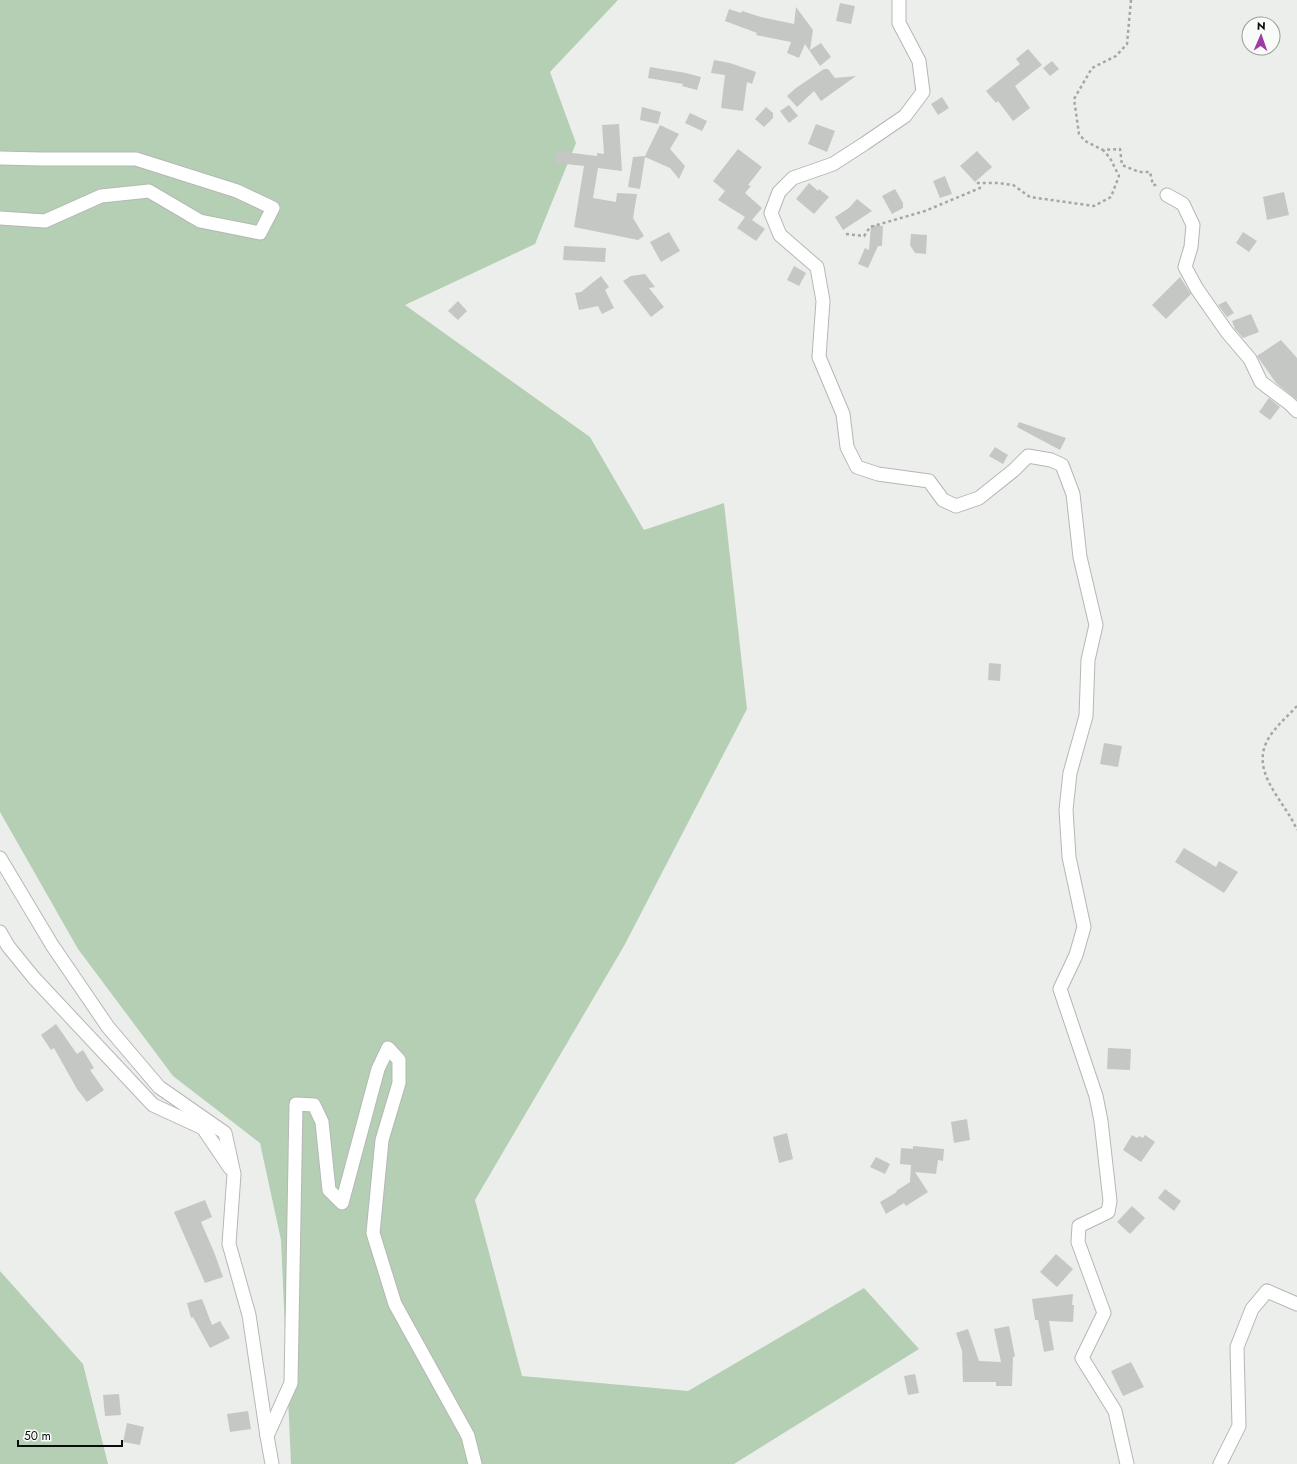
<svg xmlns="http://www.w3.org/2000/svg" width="1297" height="1464" viewBox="0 0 1297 1464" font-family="Jost,sans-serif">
  <rect width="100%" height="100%" fill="#eceeeb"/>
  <!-- green -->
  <g fill="#b5cfb5">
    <path d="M0 0H618L550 72 576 143 535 244 405 305 590 437 644 530 724 503 747 709 624 946 475 1200 522 1376 688 1391 864 1288 919 1349 734 1464H291L281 1240 260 1143 173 1076 78 949 0 812Z"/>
    <path d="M0 1271 83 1364 108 1464H0Z"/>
  </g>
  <!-- building -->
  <g fill="#c5c7c5">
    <path d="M840 3 855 6 851 24 836 21Z"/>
    <path d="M796 7 813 30 810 50 821 43 831 57 820 66 805 44 799 58 787 53 791 42 756 35 757 33 725 21 729 9 741 13 742 11 761 17 794 24Z"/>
    <path d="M1028 49 1042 65 1015 86 1030 108 1013 121 998 101 996 103 986 91 1020 64 1016 59Z"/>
    <path d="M714 60 730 63 756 72 752 84 747 82 743 111 721 108 725 75 711 73Z"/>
    <path d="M1052 61 1059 69 1050 76 1043 68Z"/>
    <path d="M650 67 686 73 701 77 697 90 682 86 683 84 648 78Z"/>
    <path d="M824 69H828L835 78 856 76 821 101 814 91 797 107 787 96 796 88Z"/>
    <path d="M942 97 949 108 938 115 931 104Z"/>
    <path d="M789 105 798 116 789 123 780 111Z"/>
    <path d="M642 107 661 112 658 124 640 120Z"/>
    <path d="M766 107 773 113V118L764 127 755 119Z"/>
    <path d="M690 113 707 121 702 131 685 123Z"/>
    <path d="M619 124 622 171 598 168 593 198 616 202 617 193 637 194 633 218 644 236 638 240 574 227 584 166 556 163 557 151 597 156V153L604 154 602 125Z"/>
    <path d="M816 124 835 131 827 152 808 144Z"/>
    <path d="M660 125 679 134 670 149 685 166 679 179 670 168 645 157 640 189 628 187 633 157 645 156Z"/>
    <path d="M738 149 762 167 748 185 751 186 745 193 762 208 752 220 765 229 756 241 737 228 745 217 718 200 725 191 713 181Z"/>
    <path d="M977 151 992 167 975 182 960 166Z"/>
    <path d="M945 176 952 194 940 198 933 181Z"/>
    <path d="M809 183 818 191 819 189 829 197 814 214 796 199Z"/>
    <path d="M895 189 903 203V208L892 214 882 196Z"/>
    <path d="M1284 192 1289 215 1267 220 1263 197Z"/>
    <path d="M857 199 872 211 843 230 835 217 849 208Z"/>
    <path d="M871 225 883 226 882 246H878L868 268 858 264 865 248 869 250Z"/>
    <path d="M669 232 680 251 661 262 650 242Z"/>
    <path d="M1243 232 1257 241 1249 252 1236 243Z"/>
    <path d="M911 234 927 235 926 254 915 253 910 245Z"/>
    <path d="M564 246 606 248 605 262 563 260Z"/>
    <path d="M794 266 806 273 799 286 787 280Z"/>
    <path d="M645 274 655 287 649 288 664 307 651 317 623 281 631 276Z"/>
    <path d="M601 276 609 287 605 290 614 308 602 314 598 306 579 310 575 293 581 292Z"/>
    <path d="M1180 277 1191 294 1166 319 1152 305Z"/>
    <path d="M458 301 467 311 458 320 448 311Z"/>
    <path d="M1226 301 1234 313 1227 317 1218 305Z"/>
    <path d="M1251 314 1259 332 1243 338 1235 329 1232 321Z"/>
    <path d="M1281 340 1297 358V400L1276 383 1257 356Z"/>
    <path d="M1269 398 1280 407 1270 420 1259 412Z"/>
    <path d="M1019 422 1066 438 1060 450 1017 427Z"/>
    <path d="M995 447 1008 455 1003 464 989 456Z"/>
    <path d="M989 663 1001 664 1000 681 988 680Z"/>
    <path d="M1104 743 1122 746 1118 767 1100 764Z"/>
    <path d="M1184 848 1216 867 1219 861 1238 872 1224 893 1175 862Z"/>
    <path d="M56 1024 77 1054 83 1050 94 1068 90 1070 104 1090 87 1102 77 1089 54 1048 51 1050 41 1035Z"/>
    <path d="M1108 1048 1131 1049 1130 1070 1107 1069Z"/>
    <path d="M967 1119 970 1140 954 1143 951 1122Z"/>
    <path d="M787 1133 793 1159 779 1163 773 1137Z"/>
    <path d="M1132 1135 1137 1138 1139 1136 1143 1138 1145 1135 1155 1142 1141 1162 1123 1150Z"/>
    <path d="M913 1146 944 1149 943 1161 938 1160 936 1174 915 1172 928 1192 906 1206 904 1203 886 1214 880 1202 897 1192 896 1191 910 1182 911 1165 900 1164 901 1148 913 1149Z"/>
    <path d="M876 1157 890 1164 885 1174 870 1167Z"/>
    <path d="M1165 1189 1181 1201 1174 1211 1158 1198Z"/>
    <path d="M205 1200 212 1217 201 1222 214 1252 223 1277 205 1283 174 1212Z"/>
    <path d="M1132 1206 1145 1218 1130 1234 1117 1222Z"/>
    <path d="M1056 1254 1073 1269 1057 1287 1040 1272Z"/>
    <path d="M1073 1294 1072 1305H1074L1073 1322 1049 1321 1054 1350 1044 1352 1038 1320H1035L1032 1299Z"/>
    <path d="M202 1299 212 1325 220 1321 230 1338 210 1348 193 1317 191 1318 187 1303Z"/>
    <path d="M1009 1326 1015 1356 1013 1357 1012 1386H996V1382H963L962 1351 956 1333 968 1329 979 1361 1001 1362 994 1329Z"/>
    <path d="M1131 1362 1144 1387 1123 1396 1111 1371Z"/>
    <path d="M915 1374 919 1393 908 1395 904 1376Z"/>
    <path d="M119 1394 121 1415 105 1416 103 1395Z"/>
    <path d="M248 1411 251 1429 230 1432 227 1414Z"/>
    <path d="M127 1423 144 1427 140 1445 123 1442Z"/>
  </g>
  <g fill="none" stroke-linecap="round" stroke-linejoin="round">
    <defs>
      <g id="minor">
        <path d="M899 0V23L919 61 923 92 905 116 864 144 833 164 793 178 779 192 771 213 780 235 817 267 823 301 819 357 843 414 847 447 857 467 878 474 929 481 943 500 956 506 979 498 1014 470 1028 456 1051 460 1062 465 1073 494 1080 557 1096 625 1088 660 1086 716 1070 773 1066 810 1069 857 1084 927 1076 955 1060 989 1096 1096 1101 1121 1110 1201 1108 1212 1079 1226 1078 1242 1104 1313 1082 1358 1115 1411 1127 1464"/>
        <path d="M0 158 41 159H136L237 191 273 208 260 233 200 221 149 191 101 196 45 221 0 218"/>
        <path d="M1167 195 1183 204 1193 225 1191 247 1185 267 1197 289 1227 332 1250 359 1261 382 1289 403 1297 411"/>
        <path d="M0 858 52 945 108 1027 159 1087 225 1133 234 1174 229 1244 249 1315 267 1436 272 1464"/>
        <path d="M0 932 8 946 34 978 153 1105 203 1128 230 1168"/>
        <path d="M267 1436 291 1383 296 1104 314 1105 322 1122 329 1190 342 1203 378 1069 388 1048 399 1060V1083L382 1140 373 1233 395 1304 468 1436 475 1464"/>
        <path d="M1220 1464 1239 1426 1237 1347 1252 1309 1267 1291 1297 1304"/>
      </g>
    </defs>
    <!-- minor casing -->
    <use href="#minor" stroke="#b5b7b5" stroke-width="15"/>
    <!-- path -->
    <g stroke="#a6a7a5" stroke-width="2.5" stroke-dasharray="3 3" stroke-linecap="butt">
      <path d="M1131 0 1127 44 1116 56 1092 68 1074 99 1079 134 1085 141 1103 150 1120 149 1122 165 1139 172H1150L1153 185H1159"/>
      <path d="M846 234 864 236 870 227 925 211 980 188 978 183H998L1013 185 1030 197 1094 206 1111 197 1119 176 1110 158 1103 150"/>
      <path d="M1297 706C1288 716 1278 724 1270 736 1247 771 1284 799 1297 830"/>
    </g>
    <!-- minor -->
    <use href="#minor" stroke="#fff" stroke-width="13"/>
  </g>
  <!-- north arrow -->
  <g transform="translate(1261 36) rotate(2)"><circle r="19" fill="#f9fbf9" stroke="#9a9b9a"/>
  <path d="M0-3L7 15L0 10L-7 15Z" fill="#9b3ba3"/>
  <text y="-6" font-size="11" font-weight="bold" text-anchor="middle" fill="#0c0c0c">N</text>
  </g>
  <!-- scale -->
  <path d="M18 1440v6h104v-6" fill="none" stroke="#0c0c0c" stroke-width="2"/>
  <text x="24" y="1440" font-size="12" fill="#0c0c0c" stroke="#f9fbf9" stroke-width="3" paint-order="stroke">50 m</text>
</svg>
